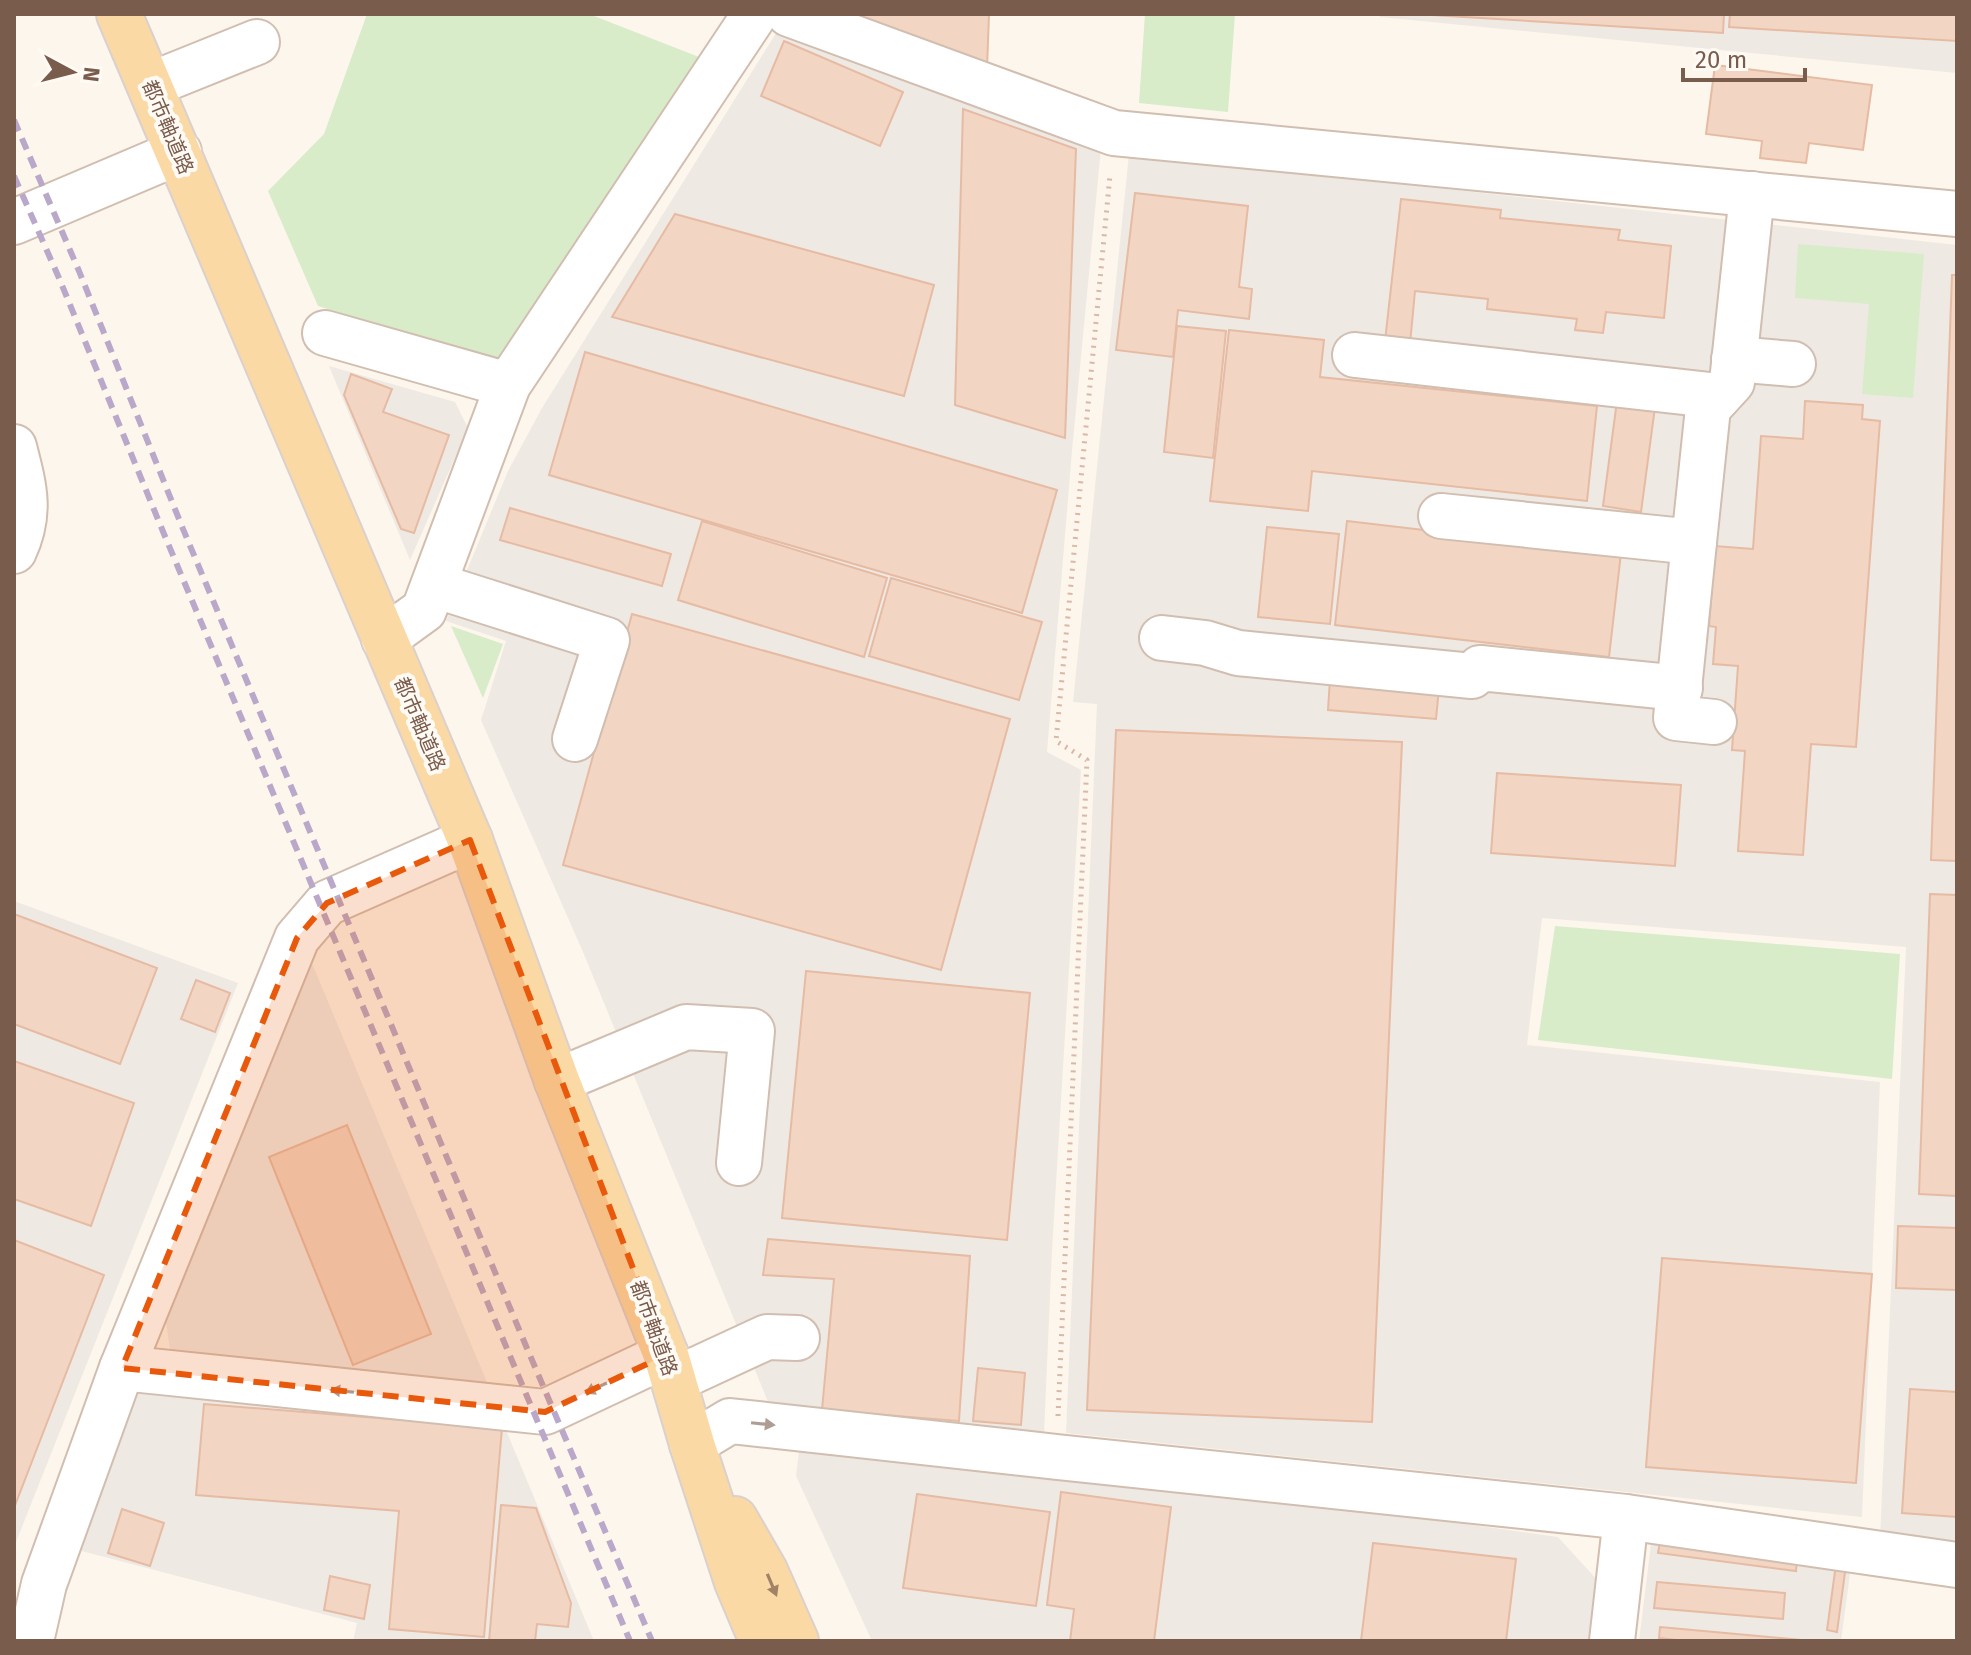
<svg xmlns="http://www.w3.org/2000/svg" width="1971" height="1655" viewBox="0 0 1971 1655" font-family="'Fira Sans','Noto Sans JP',sans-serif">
  <rect width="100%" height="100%" fill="#fdf6ec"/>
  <!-- industrial -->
  <g fill="#efe9e4">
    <path d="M1380 14H1957V73L1380 17Z"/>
    <path d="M778 30 1101 148 1072 451 1047 752 1081 770 1052 1250 1044 1434 773 1414 583 952 481 720 506 641 446 621 508 471 542 408Z"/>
    <path d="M1129 154 1957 245V1550L1880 1539 1906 947 1542 918 1527 1045 1880 1082 1862 1517 1066 1433 1097 704 1073 702Z"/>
    <path d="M329 366 455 402 468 428 410 560Z"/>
    <path d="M14 901 238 983 14 1547Z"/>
    <path d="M306 949 489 1387 171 1356 165 1316Z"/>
    <path d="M135 1389 503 1423 594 1641H353L357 1623 74 1549Z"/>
    <path d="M799 1450 1342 1507 1558 1537 1600 1583 1593 1641H872L796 1476Z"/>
    <path d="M1663 1534 1852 1559 1841 1641H1639L1651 1544Z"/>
  </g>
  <!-- green -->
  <g fill="#d8ecc9">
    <path d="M367 14H589L699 57 502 362 318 306 268 191 324 134Z"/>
    <path d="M1145 14H1235L1228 112 1139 103Z"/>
    <path d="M1798 244 1924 254 1913 398 1862 394 1869 304 1795 298Z"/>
    <path d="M451 626 503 644 483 698Z"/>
    <path d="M1555 926 1900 954 1892 1079 1538 1040Z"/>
  </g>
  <!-- building -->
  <g fill="#f3d5c3" stroke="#e6bba3" stroke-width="2">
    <path d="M845 14H989L987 69Z"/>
    <path d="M1415 14H1724L1723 33Z"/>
    <path d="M1730 14H1957V41L1729 27Z"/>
    <path d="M784 41 903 92 880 146 761 96Z"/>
    <path d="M1715 65 1872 85 1863 150 1809 143 1806 163 1760 158 1762 141 1706 134Z"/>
    <path d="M963 109 1076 149 1065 438 955 405Z"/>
    <path d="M1135 193 1248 206 1239 287 1252 289 1249 319 1178 310 1173 357 1116 350Z"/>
    <path d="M1401 199 1501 210 1500 218 1620 230 1618 240 1671 246 1664 318 1606 312 1603 333 1575 330 1577 319 1487 309 1488 299 1415 291 1410 344 1385 341Z"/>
    <path d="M675 214 934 285 904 396 612 317Z"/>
    <path d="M1952 275H1957V861L1931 860Z"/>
    <path d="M1177 326 1226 331 1213 458 1164 452Z"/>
    <path d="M1229 330 1324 340 1320 377 1597 406 1587 501 1312 471 1308 511 1210 501Z"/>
    <path d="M585 352 1057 490 1022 613 549 475Z"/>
    <path d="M351 374 392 389 383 412 449 435 414 533 401 529 344 395Z"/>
    <path d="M1617 401 1655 407 1641 512 1603 506Z"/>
    <path d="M1805 401 1863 405 1862 419 1880 421 1856 747 1811 744 1803 855 1738 851 1745 751 1732 750 1738 666 1713 664 1716 627 1709 626 1715 546 1753 549 1761 436 1803 439Z"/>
    <path d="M510 508 671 554 662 586 500 540Z"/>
    <path d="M702 521 887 578 864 657 678 600Z"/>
    <path d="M1347 521 1621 553 1609 657 1335 625Z"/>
    <path d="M1267 527 1339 534 1330 624 1258 617Z"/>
    <path d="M891 578 1042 622 1019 700 869 656Z"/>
    <path d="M632 614 1010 719 941 970 563 865Z"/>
    <path d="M1330 679 1439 688 1436 719 1328 710Z"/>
    <path d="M1116 730 1402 742 1372 1422 1087 1410Z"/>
    <path d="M1497 773 1681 785 1675 866 1491 853Z"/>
    <path d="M1930 894 1957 895V1196L1919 1194Z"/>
    <path d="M14 914 157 968 120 1064 14 1024Z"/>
    <path d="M806 971 1030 993 1007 1240 782 1218Z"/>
    <path d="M196 980 230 993 215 1032 181 1019Z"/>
    <path d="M14 1061 134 1103 91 1226 14 1199Z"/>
    <path d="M347 1125 431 1334 353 1365 269 1157Z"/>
    <path d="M1898 1226 1957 1228V1290L1896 1288Z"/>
    <path d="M768 1239 970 1256 959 1421 822 1410 834 1279 763 1275Z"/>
    <path d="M14 1240 104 1275 14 1508Z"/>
    <path d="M1662 1258 1872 1274 1856 1483 1646 1467Z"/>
    <path d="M978 1368 1025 1373 1021 1425 973 1421Z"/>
    <path d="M1910 1389 1957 1392V1517L1902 1513Z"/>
    <path d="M204 1404 502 1428 484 1637 389 1629 399 1511 196 1495Z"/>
    <path d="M1061 1492 1171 1507 1154 1641H1070L1074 1609 1047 1605Z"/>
    <path d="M917 1494 1050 1512 1036 1606 903 1588Z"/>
    <path d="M501 1505 536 1508 571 1603 568 1627 537 1624 535 1641H489Z"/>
    <path d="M122 1509 164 1523 150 1566 108 1553Z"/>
    <path d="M1660 1542 1797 1560 1796 1571 1658 1553Z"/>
    <path d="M1373 1543 1516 1559 1506 1641H1361Z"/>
    <path d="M1836 1564 1846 1565 1837 1632 1827 1630Z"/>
    <path d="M330 1576 370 1585 364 1619 324 1610Z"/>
    <path d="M1657 1582 1785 1593 1783 1619 1654 1608Z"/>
    <path d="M1660 1627 1812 1641H1686L1659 1638Z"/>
  </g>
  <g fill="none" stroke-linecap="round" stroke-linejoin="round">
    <defs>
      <g id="minor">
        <path d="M789 14 1114 133 1957 214"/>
        <path d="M150 85 257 42"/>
        <path d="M14 222 179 152"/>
        <path d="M325 333 508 385"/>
        <path d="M1355 355 1719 396"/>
        <path d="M1734 359 1793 364"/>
        <path d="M14 447C24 486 32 513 14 551"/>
        <path d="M1441 516 1694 542 1708 408 1732 382 1752 194"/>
        <path d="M1694 542 1676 718 1714 722"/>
        <path d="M434 585 607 640 575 739"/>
        <path d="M1162 638 1205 643 1238 653 1472 676 1480 668 1680 688"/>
        <path d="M384 639 424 610 508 385 755 14"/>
        <path d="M557 1081 686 1027 752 1031 739 1163"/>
        <path d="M122 1368 545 1412 666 1355"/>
        <path d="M674 1380 767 1337 797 1338"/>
        <path d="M692 1444 730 1421 767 1425 1057 1457 1626 1517 1957 1565"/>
        <path d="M31 1641 44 1584 122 1368 297 938 327 903 470 840"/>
        <path d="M1612 1641 1626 1517"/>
      </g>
      <g id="major">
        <path d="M119 14 470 840 557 1081 666 1355 692 1444 737 1582 762 1641"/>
        <path d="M735 1519 765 1571 796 1641"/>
      </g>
    </defs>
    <!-- minor casing -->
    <use href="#minor" stroke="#d1beb0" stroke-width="48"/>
    <!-- major casing -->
    <use href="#major" stroke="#dad1cd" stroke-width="48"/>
    <!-- path -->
    <path stroke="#d9b8a5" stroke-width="5" stroke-dasharray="2 6" stroke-linecap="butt" d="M1058 1416 1087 760 1056 741 1110 175"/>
    <!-- minor -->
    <use href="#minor" stroke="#fff" stroke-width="44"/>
    <!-- major -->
    <use href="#major" stroke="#fbd9a5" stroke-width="44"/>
    <!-- rail -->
    <g stroke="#b9a8c9" stroke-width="6" stroke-dasharray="12 8" stroke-linecap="butt">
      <path d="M14 120 79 271 183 529 526 1346 652 1641"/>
      <path d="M14 176 59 278 164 534 630 1641"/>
    </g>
  </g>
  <!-- one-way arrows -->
  <defs><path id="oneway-solid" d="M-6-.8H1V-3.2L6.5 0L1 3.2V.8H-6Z" transform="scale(2)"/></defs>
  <g fill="#af9d94">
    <use href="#oneway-solid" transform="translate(596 1388) rotate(155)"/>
    <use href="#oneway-solid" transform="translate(342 1391) rotate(-174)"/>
    <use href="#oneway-solid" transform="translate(763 1424) rotate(6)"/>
  </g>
  <use fill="#a18267" href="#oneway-solid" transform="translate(772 1585) rotate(67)"/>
  <!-- marked area -->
  <path fill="#e8590c" fill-opacity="0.2" stroke="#e8590c" stroke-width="6" stroke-dasharray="16 10" stroke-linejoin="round" d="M470 840 666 1355 545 1412 122 1368 297 938 327 903Z"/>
  <g text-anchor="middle" stroke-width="8" stroke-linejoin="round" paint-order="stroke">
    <!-- street labels -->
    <g font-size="20" fill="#7a5c4d" stroke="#fffaf3">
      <text transform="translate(168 127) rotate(67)" y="7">都市軸道路</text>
      <text transform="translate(420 724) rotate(67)" y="7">都市軸道路</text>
      <text transform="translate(654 1328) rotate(70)" y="7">都市軸道路</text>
    </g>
  </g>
  <!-- border -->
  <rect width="1971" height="1655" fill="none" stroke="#7a5c4d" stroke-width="32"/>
  <!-- north arrow -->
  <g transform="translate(72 72) rotate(97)" stroke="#fffaf3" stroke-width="6" paint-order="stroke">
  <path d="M0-6L14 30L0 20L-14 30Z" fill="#7a5c4d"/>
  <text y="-12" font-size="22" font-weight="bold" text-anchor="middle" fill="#7a5c4d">N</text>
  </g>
  <!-- scale -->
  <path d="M1683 68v12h122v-12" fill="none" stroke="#7a5c4d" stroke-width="4"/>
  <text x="1695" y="68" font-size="24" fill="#7a5c4d" stroke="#fffaf3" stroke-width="6" paint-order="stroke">20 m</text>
</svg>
